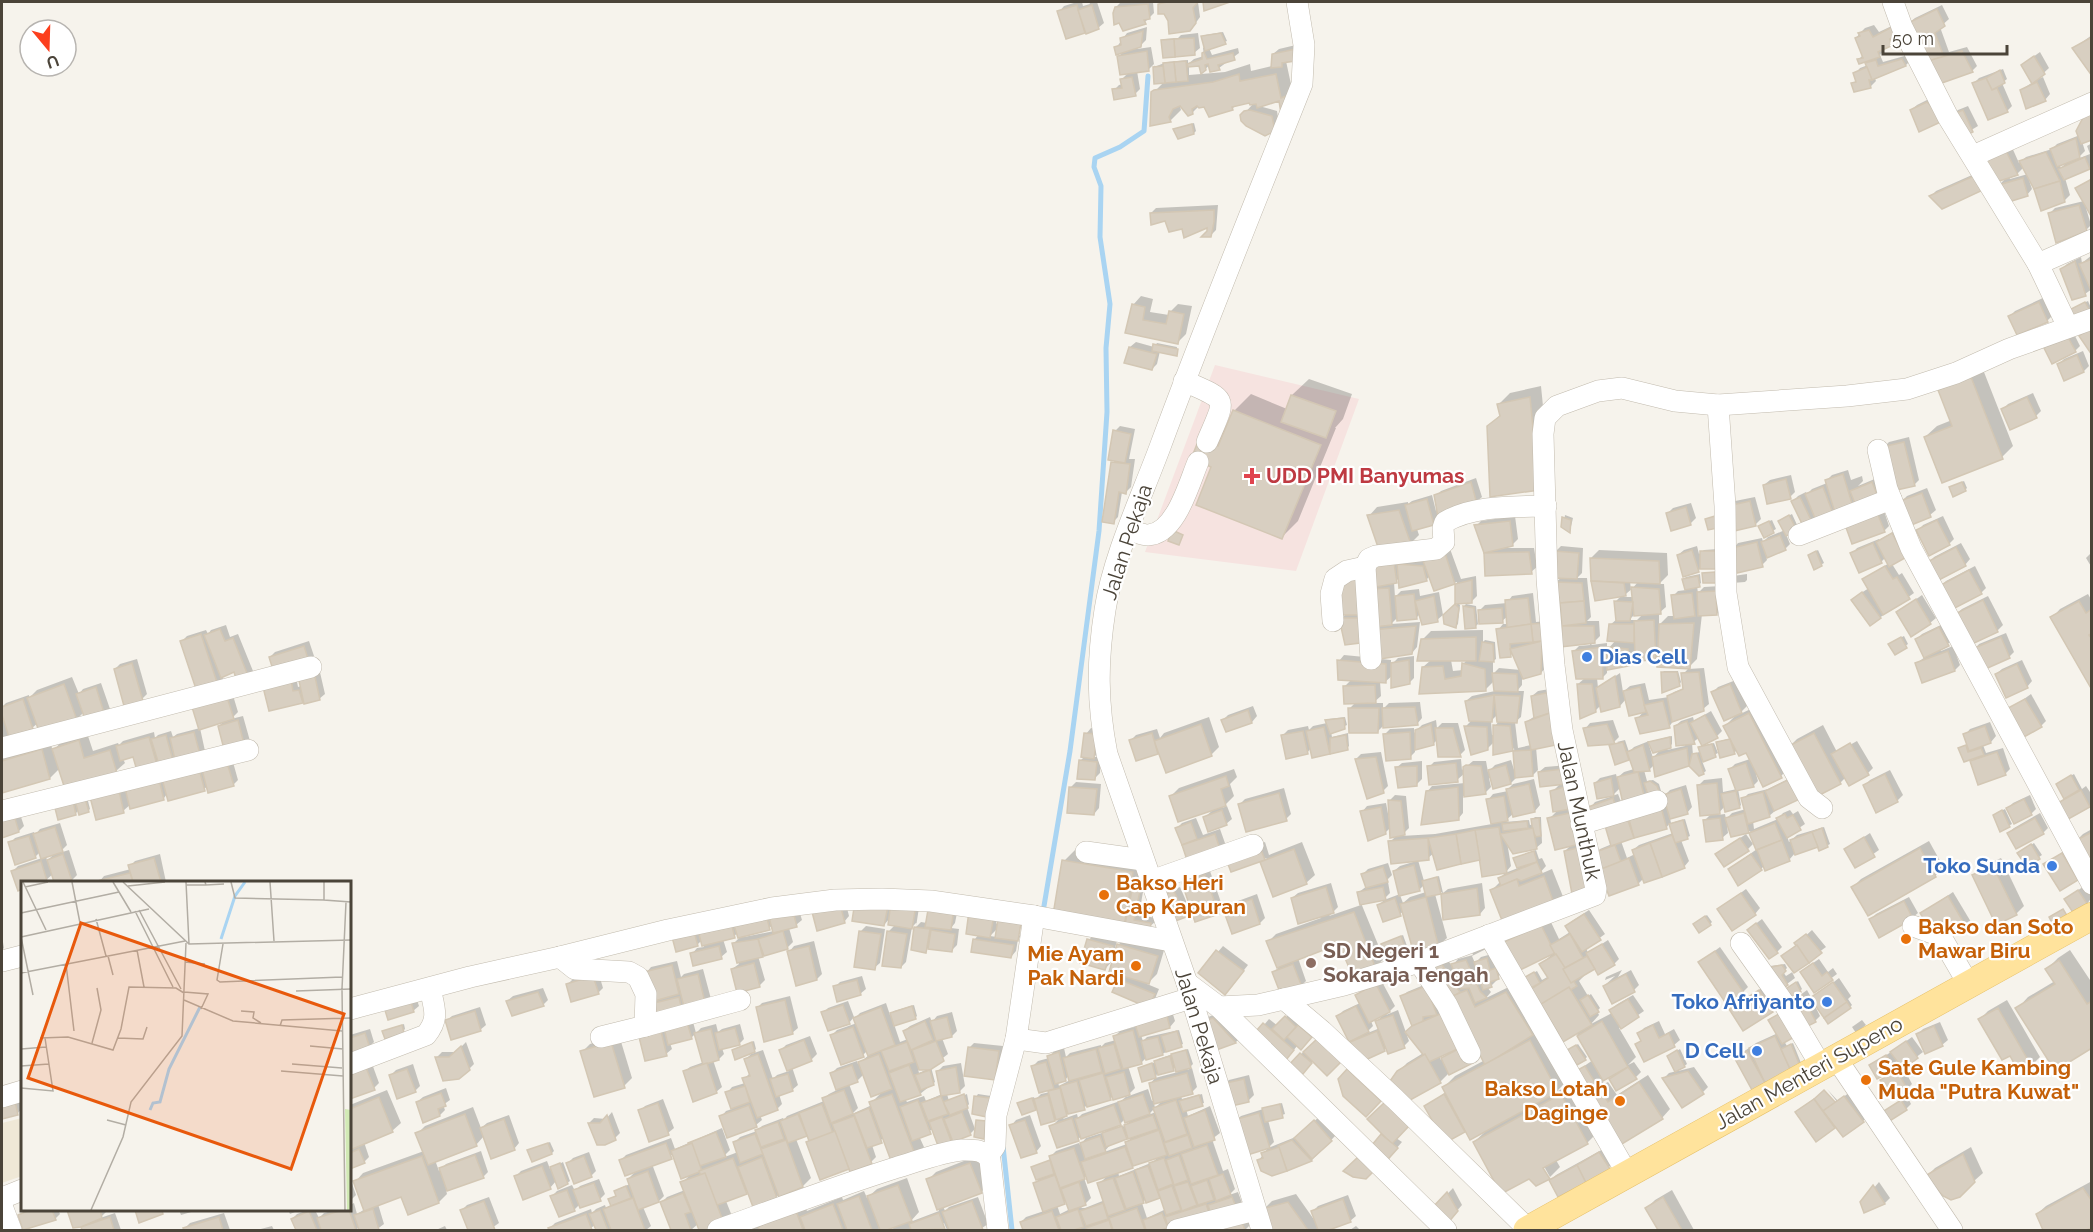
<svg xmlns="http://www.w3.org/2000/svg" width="2093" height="1232" viewBox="0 0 2093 1232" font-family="Raleway,sans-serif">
  <rect width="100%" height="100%" fill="#f6f3ec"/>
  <!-- education -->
  <path fill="#efe8d6" d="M22 1118V1176L2 1183V1123Z"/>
  <!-- medical -->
  <path fill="#f6e3e0" d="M1215 365 1359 399 1296 571 1145 552Z"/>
  <!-- shadow -->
  <g fill="#0003" fill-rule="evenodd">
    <path d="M1077 2H1082L1083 6 1090 4 1089 2H1097L1104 23 1098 28 1067 37 1059 12 1064 6Z"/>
    <path d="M1121 2H1153L1154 13 1145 22 1124 30 1116 7Z"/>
    <path d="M1163 2H1198L1200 17 1195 24 1170 21 1159 5Z"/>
    <path d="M1942 5 1949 19 1940 27 1949 52 1967 47 1977 66 1972 71 1939 82 1909 23 1915 18Z"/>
    <path d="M1898 23 1895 39 1883 48 1884 51 1880 55 1883 62 1908 55 1911 60 1906 65 1874 76 1876 81 1871 86 1853 83 1857 80 1855 74 1860 68 1868 65 1866 61 1858 60 1863 55 1856 38 1860 33 1865 28 1874 25 1879 32Z"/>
    <path d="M1147 27 1146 40 1137 49 1151 47 1154 64 1149 69 1137 71 1140 89 1135 94 1114 90 1119 85 1123 84 1122 79 1129 72 1119 56 1125 50 1116 48 1127 33Z"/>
    <path d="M1223 32 1227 41 1209 48 1212 55 1238 48 1239 53 1219 68 1210 65 1205 69 1200 65H1189V75L1225 72 1250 64 1251 71 1272 66 1273 54 1279 49 1300 44 1286 61 1292 89 1298 91 1280 99 1259 106 1277 111 1279 124 1274 130 1242 116 1252 105 1249 101 1237 104 1232 109 1205 105 1199 106 1192 113 1179 102 1181 110 1170 121 1153 93 1164 82H1156L1154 64V67L1167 62 1188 60V64L1194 59 1204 56 1203 48 1205 46 1203 37 1205 35Z"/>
    <path d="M1198 33 1200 48 1194 53 1163 41 1165 39 1178 38 1181 35Z"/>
    <path d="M2092 35V74L2074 48Z"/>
    <path d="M2040 52 2049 68 2036 80 2043 77 2050 94 2045 100 2021 90 2033 82 2029 60Z"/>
    <path d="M2003 69 2007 79 2002 83 2012 106 2007 111 1974 83 1979 78Z"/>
    <path d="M1933 97 1949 114 1911 110 1917 105Z"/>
    <path d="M1968 106 1978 126 1963 135 1952 115 1958 110Z"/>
    <path d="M1194 123 1196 131 1194 133 1175 129Z"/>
    <path d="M2080 135 2085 151 2077 159 2090 154 2087 146 2092 143V166L2065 178 2070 195 2065 200 2036 188 2029 180 2032 189 2027 195 1997 187 2006 178 1997 180 2010 143 2019 163 2026 157 2052 149 2057 144ZM2068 161 2061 168 2059 164ZM2024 167 2028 174 2010 179 2009 176 2017 174Z"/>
    <path d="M1981 171 1987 184 1931 196 1936 191Z"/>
    <path d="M2092 178V214L2086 208 2091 225 2086 230 2050 213 2055 208 2084 201 2077 188Z"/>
    <path d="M1218 205 1216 230 1210 236 1209 225 1183 228 1151 213 1156 208Z"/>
    <path d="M2092 255V289L2085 294 2061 270 2067 264 2081 257 2082 263Z"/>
    <path d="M1141 296 1153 299 1150 312 1169 315 1170 312 1178 304 1192 306 1186 334 1177 343 1127 332 1133 305Z"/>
    <path d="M2045 297 2052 316 2047 321 2010 316 2015 311Z"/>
    <path d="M2088 301 2092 310H2071L2073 308Z"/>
    <path d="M2070 326 2080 346 2075 351 2053 362Z"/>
    <path d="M1136 342 1154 347 1157 343 1177 347 1176 354 1160 351 1157 364 1152 369 1126 362 1130 347Z"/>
    <path d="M2083 351 2089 366 2084 371 2058 365 2064 359Z"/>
    <path d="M1982 367 2013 446 2002 457 1925 437 1937 426 1952 420 1940 390Z"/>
    <path d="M1309 379 1352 394 1343 419 1335 428H1336L1298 521 1282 537 1213 466 1217 423 1227 427 1234 411 1251 394 1287 409 1292 395Z"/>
    <path d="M1541 386 1550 477 1488 427 1501 414 1499 404 1510 393Z"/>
    <path d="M2033 393 2041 411 2036 416 2003 409 2008 404Z"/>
    <path d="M1120 426 1135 429 1129 459H1135L1131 487 1126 492H1122L1118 517 1113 522 1115 431Z"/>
    <path d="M1909 437 1919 480 1914 485 1883 448 1889 442Z"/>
    <path d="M1848 470 1851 480 1862 476 1863 481 1858 486 1877 478 1884 496 1813 525 1793 501 1798 496 1806 492 1807 494 1812 489 1827 483 1826 481 1832 475Z"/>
    <path d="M1791 475 1795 492 1790 497 1764 485 1770 480Z"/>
    <path d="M1476 478 1482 497 1476 502 1438 519 1433 524 1417 529 1419 535 1411 543 1369 516 1377 507 1408 502V504L1412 501 1432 495 1436 511 1438 510 1436 496 1441 491Z"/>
    <path d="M1964 481 1967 488 1965 490 1953 486Z"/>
    <path d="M1927 488 1936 510 1930 515 1901 502 1907 496Z"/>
    <path d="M1755 497 1761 519 1755 525 1730 507 1735 501Z"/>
    <path d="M1691 503 1696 518 1690 524 1667 514 1673 508Z"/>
    <path d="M1882 505 1889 526 1884 531 1853 542Z"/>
    <path d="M1792 514 1798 527 1786 534 1790 544 1785 549 1766 556 1767 560 1762 565 1733 549 1738 543 1762 538 1763 542 1768 537 1785 530 1782 519Z"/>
    <path d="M1565 515 1573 518 1570 531 1563 527Z"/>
    <path d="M1515 516 1518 539 1512 545 1504 548H1534L1537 567 1531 572 1485 553 1488 550 1476 526 1481 521Z"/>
    <path d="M1943 516 1954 539 1949 544 1918 531 1923 525Z"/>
    <path d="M1772 520 1776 529 1764 536 1762 524Z"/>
    <path d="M1898 529 1910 552 1892 564 1899 575 1902 573 1914 593 1871 624 1858 595 1869 588 1864 580 1889 563 1886 557 1881 562 1852 554 1857 548 1879 539V540Z"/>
    <path d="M1961 543 1970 559 1965 565 1929 563 1934 557Z"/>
    <path d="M1449 546 1461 579 1476 576 1477 596 1472 601 1456 602 1457 582 1435 589 1430 576 1426 580 1400 578 1394 582 1395 597 1401 591 1419 589 1420 596 1439 592 1443 615 1437 620 1420 614 1416 618 1398 617 1391 624 1420 622 1417 647 1412 653 1381 659 1391 660V665L1398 658 1414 656V678L1409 683 1393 675 1385 682 1380 681 1381 696 1373 703H1383V709L1389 703 1420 702 1422 718 1417 724H1385L1378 731 1349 709 1356 702 1345 686 1351 680 1339 661 1344 655 1375 658 1364 636 1341 619 1346 614 1369 566 1403 560 1425 561Z"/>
    <path d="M1561 546 1583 548 1582 573 1577 578H1587L1591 617 1587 621H1599L1600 636 1591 645 1607 643V650L1616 640 1610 625 1617 619 1615 602 1622 595 1596 600 1591 558 1599 550 1667 553 1668 575 1659 584H1664L1666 607 1659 613V625L1668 616H1676L1673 596 1678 591 1686 590 1684 579 1686 577 1700 574 1701 583 1697 586 1698 593 1704 587 1721 586 1722 608 1717 614H1702L1697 659 1689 667 1659 655 1655 659 1636 657 1628 665 1607 668V673L1602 678H1597L1598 688 1620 673 1623 692 1630 686 1645 683 1649 700 1669 697 1674 692 1685 688 1683 674 1688 669 1704 668 1709 704 1703 709 1674 720 1669 727 1637 719 1644 711 1626 699 1620 706 1601 705 1595 711 1578 684 1585 678 1574 651 1579 646 1590 645V642L1562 645 1561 603 1556 582 1562 577 1556 551ZM1630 581 1638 582 1631 590ZM1633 588 1634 597H1623L1627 593ZM1643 614 1637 620H1629L1634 615Z"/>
    <path d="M1697 546 1699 554 1704 550 1718 549 1698 571 1678 555 1684 550Z"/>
    <path d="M1818 550 1824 563 1815 568 1809 555Z"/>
    <path d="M2092 552V568L2086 558Z"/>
    <path d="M1975 566 1986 588 1981 593 1941 586 1946 581Z"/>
    <path d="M1747 574V580L1745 582 1732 583 1733 576Z"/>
    <path d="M1533 593 1536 622 1546 621V667L1541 673 1522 677V685L1517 691H1524L1521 717 1515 722 1518 748 1531 745 1526 722 1535 716 1532 696 1538 691 1555 688V707L1536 747 1538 770 1533 775 1516 778 1511 783 1489 778 1491 787 1485 793 1463 796V813L1458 819 1427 792 1432 786 1465 783V773L1457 780 1429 767 1434 762 1461 759 1462 770 1473 761H1486L1488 772 1495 765 1511 760 1515 773H1516L1514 748 1512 750 1494 742 1487 749 1465 727 1471 721 1466 701 1472 696 1495 691 1494 681 1485 690 1421 692 1423 667 1431 660 1422 640 1431 631 1483 630V642L1485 640 1495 642 1496 659 1493 661V674L1499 668 1521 670 1514 652 1511 655 1498 630 1503 624H1508V616L1502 621 1480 610 1485 605 1507 603 1512 596ZM1468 659 1464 663 1463 670 1453 671 1451 660ZM1498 714 1499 721 1495 726V735H1492L1491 721Z"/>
    <path d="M2088 594 2092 601V687L2052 618 2060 609Z"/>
    <path d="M1922 595 1936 618 1930 623 1898 612Z"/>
    <path d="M1988 596 2003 625 1998 630 1971 643 1956 614 1962 609Z"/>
    <path d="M1458 603 1460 605 1458 624 1456 626 1445 616Z"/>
    <path d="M1466 604 1476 606 1478 624 1476 626 1464 606Z"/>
    <path d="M1945 623 1953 640 1940 649 1941 651 1953 646 1960 665 1955 670 1917 663 1925 657 1917 639 1922 634Z"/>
    <path d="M226 625 230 637 238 634 253 671 248 676 235 670 222 676 223 679 217 684 182 641 187 636 206 630 208 634 211 630Z"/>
    <path d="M2006 633 2014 652 2009 657 1974 650 1979 644Z"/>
    <path d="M1904 636 1908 644 1895 653 1892 642Z"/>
    <path d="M309 641 314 656 308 661 270 657 275 652Z"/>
    <path d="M137 659 147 694 142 699 115 669 120 664Z"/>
    <path d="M2022 660 2032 681 2027 687 1996 674 2002 669Z"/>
    <path d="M319 668 325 694 319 699H304L302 702 270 709 296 676 298 687 301 686Z"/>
    <path d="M1664 671H1678L1681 682 1679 685 1662 673Z"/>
    <path d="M72 677 79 694 83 689 101 683 110 709 105 714 84 712 77 719 38 723 32 728 2 743V705V707L6 703 29 695V698L37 690Z"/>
    <path d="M1736 680 1747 706 1738 715 1757 706 1789 768 1781 776 1756 774 1758 781 1753 786 1738 789 1741 805 1739 807 1725 806 1717 815 1725 814 1726 819 1732 813 1746 809 1743 799 1748 794 1768 789 1796 775 1775 811 1769 816 1753 821 1754 829 1778 819 1783 813 1790 810 1793 814 1798 811 1805 824 1787 836 1789 842 1797 835 1824 827 1830 844 1820 849 1818 846 1796 852 1789 860 1764 866 1761 869H1729L1757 849 1750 831 1732 835 1728 825H1727L1728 833 1722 838 1704 821 1712 813 1698 786 1704 780 1722 778 1723 792 1737 789 1730 769 1735 764 1750 759 1747 751 1737 750 1734 753 1717 742 1731 738 1725 726 1738 713 1713 692 1718 687Z"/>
    <path d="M232 692 238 712 231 719 243 716 250 741 244 746 219 726 225 720 200 728 205 751 161 766 134 755 123 759 125 763 116 771 60 768 50 778 2 791V756L50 742 53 751 62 741 87 733 93 751 118 743 119 745 123 741 154 732 155 738 158 735 171 731 173 737 177 734 200 728Z"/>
    <path d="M2031 694 2046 721 2041 726 2010 709Z"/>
    <path d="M1253 706 1257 716 1252 722 1227 730 1223 720 1228 715Z"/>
    <path d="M1711 711 1722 731 1717 736 1700 737 1692 743 1693 755 1701 751 1700 748 1702 746 1714 743 1718 753 1702 761 1706 771 1703 773 1699 774 1689 764H1655L1649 770H1644L1647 781 1653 780 1659 784 1661 791 1659 793 1665 795 1670 790 1686 785 1692 807 1687 813 1670 818 1671 823 1685 819 1690 836 1681 840 1689 861 1684 867 1644 878 1638 884 1595 854 1600 849 1612 844 1605 819 1590 808 1595 802 1610 797 1595 783 1600 778 1616 774 1617 778 1624 772 1634 769 1630 758 1616 763 1621 744 1617 742 1625 740 1629 752 1634 747 1649 741V743L1652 741 1672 736V744L1667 750 1685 746 1675 726 1681 721 1693 717 1694 721ZM1649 745 1661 749 1653 758ZM1621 787 1630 808 1622 804 1618 794 1612 796ZM1670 823 1673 833 1639 845 1633 850 1635 854 1627 858 1621 841 1666 828Z"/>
    <path d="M1209 717 1219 747 1211 755 1159 750 1157 753 1131 740 1136 735 1157 729 1160 738 1164 733Z"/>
    <path d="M1345 717 1347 725 1331 732 1332 737 1348 733 1349 746 1347 748 1329 753 1311 748 1307 753 1283 735 1288 730 1308 726 1309 730 1313 726 1327 723 1329 719Z"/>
    <path d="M1436 720 1437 728 1442 723H1458L1465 750 1460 755 1438 739 1433 744 1415 748V752L1410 757 1385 734 1390 729 1414 728V733L1422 725Z"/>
    <path d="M1613 720 1619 737 1614 742 1585 729 1590 723Z"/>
    <path d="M1990 722 1996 736 1991 742 1983 745 1986 753 2003 748 2010 769 2005 774 1971 762 1977 756 1964 760 1960 748 1968 744 1965 735 1970 729Z"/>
    <path d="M1823 725 1837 752 1857 741 1873 768 1868 773 1846 777 1840 783 1789 747 1797 739Z"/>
    <path d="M1091 728 1101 730 1099 752 1094 757H1101L1100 773 1094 779 1080 761 1085 756 1086 734Z"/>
    <path d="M1381 752 1388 786 1383 791 1356 759 1361 754Z"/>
    <path d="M231 755 238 780 233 785 208 786 204 789 167 794 164 798 131 807V804L123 811 91 794Z"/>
    <path d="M1422 761V779L1416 785 1396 768 1402 763Z"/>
    <path d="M1568 765 1576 803 1568 810 1579 808 1594 884 1565 851 1572 844 1549 819 1558 810 1552 792 1561 783 1539 772 1545 767Z"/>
    <path d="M1234 769 1237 777 1230 784 1234 796 1222 808 1227 806 1232 819 1226 824 1205 817 1214 809 1171 796 1179 788Z"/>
    <path d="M1890 770 1903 795 1898 800 1877 811 1865 785 1870 780Z"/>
    <path d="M2074 774 2082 789 2086 786 2092 795V803L2089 806 2056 805 2065 798 2060 782Z"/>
    <path d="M1534 779 1540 805 1535 811 1514 813 1504 822 1529 820 1530 825 1534 824 1533 819 1535 817H1541L1542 843 1536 848 1507 842 1511 866 1506 872 1481 859 1434 853 1428 858 1418 860 1424 881 1439 876 1443 893 1448 889 1482 883 1485 908 1480 914 1444 918 1442 892 1435 894 1447 938 1438 946 1404 911 1400 914 1379 905 1384 900 1400 894 1394 871 1400 866 1413 862 1390 842 1397 835 1391 827 1385 833 1362 812 1367 806 1386 803 1389 819H1391L1390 800 1395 795 1406 796 1409 828 1401 836 1435 834 1492 824 1488 800 1493 794 1508 791V789L1513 784ZM1424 885 1426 892 1410 897 1403 903 1400 895 1419 890Z"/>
    <path d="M1076 782 1101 784 1099 808 1094 814 1071 787Z"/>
    <path d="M1284 788 1291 814 1286 819 1240 804 1245 799Z"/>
    <path d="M86 793 90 809 88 811 79 810 76 813 59 818 78 796Z"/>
    <path d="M2030 795 2036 809 2031 814 2008 808 2013 803Z"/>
    <path d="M2005 809 2012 824 2001 830 1997 813Z"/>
    <path d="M19 811 24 826 19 831 2 836V816Z"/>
    <path d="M2040 813 2048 828 2043 833H2008L2014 828Z"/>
    <path d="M1196 818 1203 835 1220 829 1226 846 1189 861 1176 829 1182 823Z"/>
    <path d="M60 823 67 845 59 853 69 850 77 875 72 880 55 882 53 874 46 880 39 882H22V888L19 889 13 871 18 866 42 858 40 852 35 857 10 843 15 838 34 832 35 835 40 829ZM56 852 47 861 46 855Z"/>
    <path d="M2092 829V873L2075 842 2083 834Z"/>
    <path d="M1870 833 1879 850 1856 866 1846 849Z"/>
    <path d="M1746 834 1753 844 1748 849 1717 854Z"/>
    <path d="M1929 841 1944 868 1935 876 1853 887 1861 879Z"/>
    <path d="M1265 842 1269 855 1302 842 1315 875 1306 883 1262 863 1267 858 1232 870 1233 854Z"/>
    <path d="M2034 843 2042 855 2027 865 2022 851Z"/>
    <path d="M2067 849 2082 874 2077 879 2045 864Z"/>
    <path d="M1075 850 1144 861 1139 885 1144 886 1139 915 1156 918 1155 922 1149 927 1123 926 1064 861Z"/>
    <path d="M1536 850 1539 859 1542 858 1546 866 1538 875 1552 869 1564 899 1555 907 1492 890 1500 882V878L1505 873 1518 868 1515 859 1517 857Z"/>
    <path d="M160 854 166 882H99L104 876 131 869 130 866 135 861Z"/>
    <path d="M2001 858 2024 906 2016 914 1974 876 1982 867Z"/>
    <path d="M1388 863 1392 875 1384 883 1388 882 1390 893 1385 898 1361 903 1384 959 1375 967 1340 942 1298 958 1306 981 1301 986 1274 972 1278 968 1268 942 1276 934 1321 918 1320 916 1292 898 1298 893 1331 883 1338 907 1329 916 1361 905 1359 892 1367 886 1363 874 1368 869Z"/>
    <path d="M1210 871 1223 908 1218 913 1183 883 1189 878Z"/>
    <path d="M2084 886 2092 897 2087 904 2066 899Z"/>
    <path d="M1180 887 1190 910 1185 915 1166 893Z"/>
    <path d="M1746 889 1760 908 1755 914 1719 909Z"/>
    <path d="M1953 892 1971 922 1966 927 1922 913Z"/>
    <path d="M1257 894 1265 918 1260 923 1225 909 1230 904Z"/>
    <path d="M1909 897 1918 913 1912 918 1871 919 1876 914Z"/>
    <path d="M845 900 849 916 844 922 818 929Z"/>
    <path d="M857 901H920L916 927 921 922 927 923 959 903 955 923 951 928 959 929 957 945 951 951 929 947 925 951 912 949 917 922 912 927 906 962 901 967 889 931 895 925 890 918 884 925Z"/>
    <path d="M798 907 802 920 796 925 789 928 793 942 788 947 758 956 765 980 759 986 732 969 739 964 734 943 739 938 738 933 734 936 723 939 727 952 721 957 692 954 697 948 704 947 702 940 697 945 673 934ZM773 925 774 931 744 937V935L769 928Z"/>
    <path d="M998 910 996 924 1005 915 1018 936 1023 934 1018 939 1016 951 1011 957 975 939ZM999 927 997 937 990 936Z"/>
    <path d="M1589 910 1605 934 1586 948 1588 953 1608 940 1619 959 1614 964 1596 967 1583 974 1584 976 1579 981 1588 996 1591 994 1600 1008 1597 1011 1599 1015 1591 1024 1612 1013 1611 1011 1616 1005 1633 995 1644 1011 1619 1028 1636 1057 1628 1065 1634 1062 1641 1072 1636 1077 1611 1079 1618 1070 1602 1080 1604 1084 1608 1082 1617 1095 1648 1075 1670 1109 1662 1118 1618 1145 1574 1073 1593 1060 1577 1034 1528 992 1537 984 1520 980 1537 971 1542 980 1549 976 1541 965 1553 953 1506 942 1514 934 1549 918 1559 939 1570 932 1567 926 1572 921Z"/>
    <path d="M1707 915 1712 922 1710 924 1697 922Z"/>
    <path d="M1762 919 1782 947 1777 952 1754 925Z"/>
    <path d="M866 926 885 929 880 963 874 968 861 931Z"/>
    <path d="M1812 930 1826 947 1792 972 1795 978 1787 984 1770 966 1785 964 1787 968 1783 972 1786 976 1794 971 1789 951Z"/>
    <path d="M1094 934 1117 941 1115 948 1127 936 1165 947 1157 974 1147 984 1159 989 1154 1001 1119 979 1124 975 1114 959 1105 969 1089 940Z"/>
    <path d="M1403 935 1407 946 1405 948 1383 944Z"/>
    <path d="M2 936 4 948 2 950Z"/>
    <path d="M814 941 822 974 817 979 789 952 794 946Z"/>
    <path d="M1485 943 1488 948 1472 956 1475 963 1481 957 1492 954 1504 972 1496 978 1497 980 1491 986 1487 987 1491 992 1486 998 1515 984 1569 1079 1556 1092 1572 1084 1598 1132 1587 1143 1556 1160 1560 1167 1550 1177 1541 1161 1539 1162 1549 1178 1536 1185 1529 1177 1474 1142 1487 1130 1466 1129 1446 1141 1426 1106 1446 1092 1443 1088 1455 1076 1485 1060 1472 1036 1450 1072 1440 1082 1404 1102 1398 1072 1407 1063 1425 1052 1402 997 1407 992 1431 982 1433 969 1447 959 1452 966 1458 959 1473 955 1471 950ZM1450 1051 1441 1060 1439 1056Z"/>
    <path d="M1223 946 1248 965 1230 988 1200 973Z"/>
    <path d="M1720 947 1748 987 1743 992 1700 962Z"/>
    <path d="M2070 950 2092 983V1046L2017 1009 2028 997 2055 981 2047 969 2058 958Z"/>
    <path d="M1819 959 1828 972 1833 968 1837 974 1814 991 1807 967Z"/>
    <path d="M677 961 681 977 684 974 703 969 711 999 652 1021 646 973 651 967Z"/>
    <path d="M1622 970 1618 977 1631 970 1639 985 1634 990 1604 986 1615 976 1605 980 1606 977Z"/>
    <path d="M598 971 603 988 598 993 567 985 573 979Z"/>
    <path d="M862 976 866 989 860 994 835 987 840 982Z"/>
    <path d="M1839 978 1851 996 1848 999 1852 1005 1850 1007 1817 1005 1815 1006 1820 1016 1815 1021 1792 1001 1807 990 1812 999Z"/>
    <path d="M1381 980 1395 1006 1386 1015 1398 1010 1409 1041 1404 1046 1387 1048 1384 1050 1352 1043 1358 1036 1338 1016 1343 1011 1360 1003 1356 996 1362 990ZM1383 1015 1377 1021 1380 1028 1365 1034 1373 1026 1371 1021Z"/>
    <path d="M1798 981 1802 989 1800 991 1788 988Z"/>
    <path d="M1765 986 1777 1006 1772 1011 1731 1009Z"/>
    <path d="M543 988 548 1000 543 1005 507 1001 513 996Z"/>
    <path d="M415 994 419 1006 413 1011 385 1007Z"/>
    <path d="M790 996 798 1028 792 1033 757 1008 762 1003Z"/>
    <path d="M2007 1000 2040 1057 2031 1066 2021 1072 2010 1054 1980 1019 1988 1011Z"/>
    <path d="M848 1001 854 1017 849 1023 823 1013 828 1008Z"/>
    <path d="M886 1003 890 1015 894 1011 914 1005 917 1016 915 1018 894 1024 900 1042 908 1039 904 1031 910 1026 930 1017 932 1022 937 1016 952 1012 957 1031 952 1036 942 1038 948 1054 931 1067 935 1082 920 1094 905 1099 907 1102 924 1096 926 1101 942 1094 938 1071 943 1066 961 1063 965 1086 960 1091 947 1094 949 1101 967 1094 969 1104 967 1107 975 1129 970 1134 957 1139 952 1145 933 1129 919 1136 924 1147 915 1156 884 1138 872 1145 876 1157 871 1162 811 1140 808 1134 796 1139 811 1178 803 1186 754 1205 749 1190 726 1201 732 1216 708 1230H700L698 1224 691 1230H673L662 1202 667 1197 685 1190 682 1183 692 1173 674 1154 652 1164 664 1196 659 1201 643 1207 651 1226 646 1230H597L595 1225 588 1230H551L550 1228 555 1223 591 1209 592 1213 596 1209 605 1205 606 1208 612 1204 610 1199 617 1195 616 1191 618 1189 630 1184 628 1179 638 1169 621 1160 626 1155 671 1138 675 1149 722 1128 730 1150 722 1158 738 1152 734 1143 740 1137 757 1131 762 1126 783 1118 784 1120 787 1116 824 1101 823 1099 829 1094 837 1090 832 1073 837 1068 857 1061 858 1064 869 1055 867 1051 863 1055 832 1035 837 1030 857 1023 855 1018 860 1013ZM930 1068 919 1073 918 1069ZM864 1074 882 1092 871 1103 872 1105 852 1114 858 1108 849 1084 857 1081Z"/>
    <path d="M480 1007 486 1025 480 1030 446 1021 452 1016Z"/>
    <path d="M1789 1007 1784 1041 1787 1046 1793 1043 1801 1063 1753 1088 1736 1057 1756 1043 1778 1033 1770 1021Z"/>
    <path d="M1172 1011 1175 1021 1170 1027 1141 1035 1143 1041 1147 1037 1179 1030 1183 1044 1162 1054 1146 1058 1142 1062 1128 1066 1135 1088 1126 1097 1148 1089 1152 1101 1155 1100 1150 1084 1155 1078 1178 1072 1176 1066 1173 1069 1157 1074 1156 1077 1140 1068 1156 1062 1158 1059 1188 1049 1193 1064 1187 1070 1192 1068 1197 1087 1192 1092 1181 1096 1182 1099 1202 1094 1204 1103 1186 1109 1188 1116 1210 1106 1220 1133 1212 1139 1223 1171 1228 1169 1235 1189 1229 1195 1238 1192 1250 1225 1245 1230H1189L1169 1226 1157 1230H1024L1021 1222 1026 1217 1044 1211 1035 1183 1042 1176 1033 1167 1052 1159 1051 1156 1056 1151 1079 1143 1080 1145 1086 1138 1105 1132 1110 1127 1082 1136 1078 1139 1051 1127 1059 1119 1042 1123 1038 1107 1035 1109 1019 1104 1034 1097 1035 1100 1041 1094 1050 1092 1033 1066 1038 1061 1049 1058 1054 1051 1064 1048 1066 1057 1070 1053 1101 1045V1047L1105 1043 1116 1040 1115 1036 1120 1031 1138 1026ZM1069 1075 1070 1080 1059 1086 1058 1082 1066 1079ZM1129 1094 1120 1102V1101L1082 1114 1078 1118 1077 1114 1063 1119 1069 1112 1087 1106 1110 1099 1113 1096ZM1162 1101 1155 1108 1154 1103ZM1155 1108 1156 1112 1148 1115ZM1125 1119H1132L1125 1126 1116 1128ZM1129 1135 1130 1139 1127 1144 1104 1152 1110 1145ZM1159 1156 1153 1162 1119 1176 1118 1171ZM1087 1175H1108L1099 1184 1105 1200 1085 1208H1081L1091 1198 1084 1178ZM1161 1196 1166 1209 1147 1218 1142 1203 1146 1199 1147 1201ZM1067 1200 1070 1209 1060 1214 1057 1205Z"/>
    <path d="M1219 1013 1241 1037 1236 1042 1212 1050 1208 1017Z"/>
    <path d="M1288 1015 1313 1034 1301 1048 1298 1045 1287 1058 1253 1038 1269 1019 1278 1026Z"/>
    <path d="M692 1018 696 1033 701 1028 716 1024 718 1032 722 1029 740 1024 744 1039 739 1044 722 1048 724 1054 719 1059 713 1060 722 1087 716 1092 684 1072 690 1067 704 1062 696 1033 691 1038 670 1043 672 1049 666 1054 639 1033Z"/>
    <path d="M1862 1020 1866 1025 1856 1033 1852 1027Z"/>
    <path d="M1659 1021 1665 1034 1674 1029 1680 1040 1674 1045 1644 1060 1637 1044 1642 1039 1639 1034 1644 1028Z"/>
    <path d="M1940 1022 1948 1040 1942 1045 1918 1034 1923 1029Z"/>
    <path d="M404 1024 405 1029 403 1031H384Z"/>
    <path d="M370 1029 374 1042 369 1047 350 1053V1035Z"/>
    <path d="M619 1035 632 1078 624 1086 582 1052 590 1044Z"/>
    <path d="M810 1036 817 1054 812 1059 792 1067 798 1085 792 1090 779 1094 782 1104 777 1109 760 1115 762 1120 756 1125 728 1136 721 1117 726 1111 732 1109 727 1093 732 1087 745 1083 744 1079 750 1073 745 1060 754 1051 734 1050 754 1041 756 1049 751 1054 763 1050 773 1079 777 1075 789 1071 781 1050 786 1045Z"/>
    <path d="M1912 1037 1923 1052 1903 1067 1912 1084 1907 1089 1882 1080 1903 1066 1899 1062 1894 1068 1871 1066Z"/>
    <path d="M466 1042 474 1064 469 1069 437 1057 442 1052H456Z"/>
    <path d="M974 1043 1003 1046 1000 1073 995 1078 969 1048Z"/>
    <path d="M1578 1044 1587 1057 1585 1059 1571 1049Z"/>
    <path d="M1306 1049 1314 1060 1303 1073 1288 1069Z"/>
    <path d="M1680 1049 1687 1064 1678 1071 1694 1067 1708 1087 1703 1092 1664 1078 1669 1073 1677 1071 1669 1056Z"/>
    <path d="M371 1061 379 1083 374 1088 350 1097V1068Z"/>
    <path d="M413 1064 420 1086 415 1091 390 1076 396 1070Z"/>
    <path d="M1249 1075 1254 1095 1248 1101 1223 1085 1229 1080Z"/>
    <path d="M446 1088 450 1100 443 1105 445 1110 440 1115 417 1102 423 1097Z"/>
    <path d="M1827 1089 1838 1101 1850 1092 1868 1116 1863 1121 1836 1125 1817 1140 1802 1107 1820 1095 1834 1103H1838Z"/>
    <path d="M387 1090 401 1123 392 1131 364 1142 369 1157 364 1162 350 1168V1105Z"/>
    <path d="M978 1094 991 1096 989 1113 976 1097Z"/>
    <path d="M20 1096 22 1108 18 1113 2 1118V1101Z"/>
    <path d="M1907 1096 1911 1104 1906 1109 1881 1114Z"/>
    <path d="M663 1099 674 1128 668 1133 640 1111 645 1106Z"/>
    <path d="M1282 1103 1285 1114 1268 1120 1274 1142 1269 1147 1235 1121 1241 1116Z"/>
    <path d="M473 1107 481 1128 487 1123 509 1115 519 1143 514 1149 484 1136 476 1145 435 1160 439 1171 446 1164 481 1151 488 1172 483 1177 446 1190 447 1194 439 1202 402 1195 378 1204 384 1224 376 1230H360L359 1227 356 1230H323L322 1228 320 1230H297L292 1219 297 1214 308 1210H315L319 1218 324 1213 335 1210H350V1205L354 1203 357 1214 365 1209 355 1182 363 1173 424 1151 417 1134 425 1126Z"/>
    <path d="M612 1112 620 1133 615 1138 589 1123 594 1118 606 1119Z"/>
    <path d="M1030 1115 1041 1146 1036 1152 1011 1126 1016 1120Z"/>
    <path d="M1320 1116 1336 1135 1312 1160 1272 1174 1259 1160 1268 1148 1298 1136Z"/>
    <path d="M1384 1134 1396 1138 1402 1142 1388 1158 1369 1151Z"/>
    <path d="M550 1142 554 1151 552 1153 529 1151Z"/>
    <path d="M1971 1147 1983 1173 1974 1181 1927 1176 1935 1168Z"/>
    <path d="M1605 1148 1614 1162 1609 1167 1559 1195 1551 1180 1556 1175Z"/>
    <path d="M589 1152 596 1171 591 1176 568 1163 573 1158Z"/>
    <path d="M979 1155 989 1184 981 1192 943 1206 945 1211 949 1207 978 1197 988 1224 979 1230H947L944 1223 941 1224 944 1230H891L896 1226 886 1230H881L880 1228 877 1230H736L804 1204 807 1211 842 1197 843 1200 864 1191 867 1198 877 1189 907 1178 919 1212 910 1222 939 1211 928 1180 936 1172Z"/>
    <path d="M547 1161 550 1169 563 1162 570 1181 567 1183 556 1181 550 1188 516 1176 521 1171Z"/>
    <path d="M350 1178 356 1195 350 1201Z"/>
    <path d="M599 1179 605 1194 600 1199 580 1204 574 1210 552 1196 557 1191 572 1185 575 1191 580 1186Z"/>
    <path d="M2092 1181V1226L2083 1230H2045L2037 1214 2046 1206Z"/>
    <path d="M1879 1182 1890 1198 1885 1203 1865 1211 1862 1202Z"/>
    <path d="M1453 1188 1462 1205 1448 1221 1434 1208Z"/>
    <path d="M1672 1190 1694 1230H1660L1647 1208 1655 1200Z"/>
    <path d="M1296 1194 1315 1221 1313 1211 1318 1206 1348 1195 1356 1216 1350 1221 1325 1230H1270L1264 1209 1272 1201Z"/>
    <path d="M489 1197 499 1223 489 1230H470L462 1210 467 1205Z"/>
    <path d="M28 1210H58L60 1214 55 1219 25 1230 20 1216Z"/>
    <path d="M68 1210H108L100 1218 115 1213 121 1230H84L82 1225 74 1226Z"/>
    <path d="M179 1210H198L181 1215Z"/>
    <path d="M288 1210H300L290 1214Z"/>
    <path d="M224 1213 230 1230H185V1228L190 1223Z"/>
    <path d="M272 1226 274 1230H257Z"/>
    <path d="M445 1226 447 1230H436Z"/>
    <path d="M1356 1226 1360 1230H1350Z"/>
  </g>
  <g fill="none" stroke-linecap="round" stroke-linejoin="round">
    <!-- stream -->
    <g stroke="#a9d4f2" stroke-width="5">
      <path d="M1043 912 1070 751 1099 531 1107 412 1106 348 1110 304 1100 237 1101 186 1094 167 1095 158 1120 147 1144 131 1148 76"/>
      <path d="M1003 1146 1012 1230"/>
    </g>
  </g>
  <!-- building -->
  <g fill="#d8cfc1" stroke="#d3c7b4" stroke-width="1.5">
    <path d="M1167 2H1198L1193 8 1196 23 1190 31 1169 34 1168 21 1164 14H1158V4Z"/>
    <path d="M1203 2H1230L1204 11Z"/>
    <path d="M1148 4 1150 19 1144 20 1146 24 1123 31 1119 23 1114 25 1113 13 1115 7Z"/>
    <path d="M1077 5 1085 33 1066 39 1057 11Z"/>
    <path d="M1092 5 1099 29 1086 34 1078 10Z"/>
    <path d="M1937 9 1945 26 1935 33 1944 57 1928 61 1908 23Z"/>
    <path d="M1892 27 1896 36 1890 39 1891 46 1878 52 1880 57 1859 64 1857 59 1863 58 1855 38 1860 36 1858 33 1869 30 1873 37Z"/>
    <path d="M1143 31 1141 47 1116 55 1114 47 1121 45 1120 38Z"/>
    <path d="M1221 33 1226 44 1205 51 1201 36Z"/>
    <path d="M2092 37V76L2072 48Z"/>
    <path d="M1194 38 1195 55 1175 57 1174 39Z"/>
    <path d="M1174 39 1175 57 1163 58 1161 40Z"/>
    <path d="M1296 49 1295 61 1282 63V67L1271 68 1272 54Z"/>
    <path d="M1147 51 1149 71 1120 75 1117 56Z"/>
    <path d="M1962 51 1973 72 1939 84 1928 61Z"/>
    <path d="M1204 52 1207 59 1233 53 1235 60 1218 65 1220 70 1210 72 1208 64 1205 65 1206 70 1201 74 1199 66 1188 67 1187 64 1202 59V53Z"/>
    <path d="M2034 56 2045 74 2032 84 2021 65Z"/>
    <path d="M1902 59 1906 66 1872 80 1865 63 1876 60 1878 66Z"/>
    <path d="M1186 61 1188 81 1176 82 1174 62Z"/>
    <path d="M1174 62 1176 82 1165 83 1163 63Z"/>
    <path d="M1163 66 1165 83 1154 84 1153 67Z"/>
    <path d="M1867 67 1872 80H1869L1871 88 1854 92 1851 83 1856 82 1853 73Z"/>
    <path d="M2000 70 2005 83 1992 90 1986 78Z"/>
    <path d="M1239 74 1240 81 1276 74 1281 98 1286 96 1281 114 1279 101 1257 108 1256 104 1250 105 1249 103 1232 107 1233 110 1209 117 1204 107 1199 108 1197 106 1192 109 1193 114 1188 116 1180 106 1173 109 1169 117 1171 122 1150 126 1151 92 1154 90 1213 82Z"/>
    <path d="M1132 77 1136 96 1114 100 1112 89 1122 88 1120 79Z"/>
    <path d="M1986 78 1992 90 1997 88 2008 112 1988 120 1972 83Z"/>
    <path d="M2037 82 2046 101 2026 109 2020 90Z"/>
    <path d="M1927 102 1945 120 1919 132 1910 110Z"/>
    <path d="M1250 110 1272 116 1275 131 1265 136 1246 126 1241 121 1240 115 1244 111Z"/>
    <path d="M1963 110 1973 132 1963 137 1951 115Z"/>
    <path d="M2086 112H2092V140L2081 144 2076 131Z"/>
    <path d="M1192 124 1194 134 1178 139 1173 129Z"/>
    <path d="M2076 138 2080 158 2057 167 2050 149Z"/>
    <path d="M2004 147 2018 175 1996 182 1981 160Z"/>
    <path d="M2046 152 2060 181 2034 189 2019 161Z"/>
    <path d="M2085 157 2090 169 2064 180 2058 169Z"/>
    <path d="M1976 175 1983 190 1942 209 1929 196Z"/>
    <path d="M2023 178 2028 196 2005 203 1995 186Z"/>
    <path d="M2090 180 2092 182 2091 216 2075 188Z"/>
    <path d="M2060 181 2065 202 2041 211 2034 189Z"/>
    <path d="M2079 205 2087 231 2056 243 2048 213Z"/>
    <path d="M1214 210V222L1211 237H1201L1207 231V228L1184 238 1182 229 1169 232 1165 221 1151 225 1150 213Z"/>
    <path d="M2092 259V293L2079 264Z"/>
    <path d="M2075 261 2086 296 2072 300 2060 269Z"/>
    <path d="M2039 302 2048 322 2017 335 2008 316Z"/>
    <path d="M2085 302 2091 313 2075 321 2069 310Z"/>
    <path d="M1132 304 1145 307 1143 320 1166 324 1169 311 1184 314 1178 344 1125 333Z"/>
    <path d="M2092 327V355L2079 336Z"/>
    <path d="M2064 330 2076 352 2052 364 2041 342Z"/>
    <path d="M1153 344 1178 349 1177 356 1152 351Z"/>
    <path d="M1129 347 1157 354 1152 370 1124 363Z"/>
    <path d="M2077 355 2084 372 2064 381 2057 364Z"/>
    <path d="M1971 377 2003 459 1942 483 1924 437 1952 426 1938 390Z"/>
    <path d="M1291 395 1336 411 1326 438 1281 422Z"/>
    <path d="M1530 397 1539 490 1490 497 1487 426 1500 416 1497 404Z"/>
    <path d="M2027 397 2037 418 2010 430 2001 409Z"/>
    <path d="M1233 410 1321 445 1282 539 1196 505 1211 467 1191 459 1199 439 1218 446Z"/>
    <path d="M1113 430 1131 434 1125 463 1108 460Z"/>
    <path d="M1904 442 1915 486 1892 491 1882 447Z"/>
    <path d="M1111 462 1130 464 1126 494 1119 492 1114 524 1102 522Z"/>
    <path d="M1843 474 1854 510 1836 516 1825 480Z"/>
    <path d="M1786 479 1791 499 1767 504 1763 485Z"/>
    <path d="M1471 482 1477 504 1438 517 1434 495Z"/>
    <path d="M1872 482 1880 502 1858 511 1850 491Z"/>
    <path d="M1962 482 1966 491 1953 497 1949 487Z"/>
    <path d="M1823 487 1834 516 1817 523 1805 494Z"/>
    <path d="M1922 493 1931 517 1909 526 1900 501Z"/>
    <path d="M1800 497 1814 526 1805 530 1791 501Z"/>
    <path d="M1427 499 1434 525 1412 531 1405 505Z"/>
    <path d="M1750 501 1756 526 1734 531 1728 506Z"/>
    <path d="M1686 507 1691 525 1671 531 1666 513Z"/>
    <path d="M1399 510 1411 544 1380 553 1367 515Z"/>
    <path d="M1876 510 1885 532 1852 544 1844 522Z"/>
    <path d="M1789 515 1797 531 1786 536 1778 521Z"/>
    <path d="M1715 516 1718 528 1708 530 1705 519Z"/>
    <path d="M1562 517 1571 520 1570 533 1561 527Z"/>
    <path d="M1937 520 1950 545 1929 556 1916 530Z"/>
    <path d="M1510 521 1513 546 1484 553 1474 525Z"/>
    <path d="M1769 521 1774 533 1764 538 1758 526Z"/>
    <path d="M1172 530 1183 535 1179 545 1168 541Z"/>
    <path d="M1892 533 1905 558 1889 567 1876 542Z"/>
    <path d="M1780 535 1786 550 1767 558 1761 542Z"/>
    <path d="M1757 542 1763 567 1737 573 1732 548Z"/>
    <path d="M1873 543 1882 563 1859 573 1850 553Z"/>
    <path d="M1956 547 1966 566 1937 581 1927 562Z"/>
    <path d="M1444 550 1455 584 1434 591 1422 558Z"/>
    <path d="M1692 550 1699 572 1683 577 1677 555Z"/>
    <path d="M1554 551 1579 553 1577 579 1553 578Z"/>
    <rect x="1700" y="551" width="17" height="18"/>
    <path d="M1816 551 1822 566 1814 570 1808 555Z"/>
    <path d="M1529 552 1532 574 1485 576 1484 553Z"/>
    <path d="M1590 558 1659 561 1660 584 1591 581Z"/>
    <path d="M1394 563 1397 583 1376 587 1367 565Z"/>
    <path d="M1397 564 1423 566 1427 581 1399 588Z"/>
    <path d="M1885 566 1893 579 1897 577 1910 599 1883 615 1862 579Z"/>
    <path d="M1969 570 1982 594 1951 610 1939 586Z"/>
    <path d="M1715 572 1716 583H1703L1702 573Z"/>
    <path d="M1364 576 1365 615H1341L1337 579Z"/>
    <path d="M1698 576 1700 587 1685 590 1682 579Z"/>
    <path d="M1472 580V603L1455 604V584Z"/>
    <path d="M1591 581 1624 583 1626 596 1595 601Z"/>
    <path d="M1555 582 1582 583 1584 601 1560 603Z"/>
    <path d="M1631 587 1659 589 1661 614 1634 616Z"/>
    <path d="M1389 588 1392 625 1374 627 1369 589Z"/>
    <path d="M1716 591 1717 615 1698 616 1697 592Z"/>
    <path d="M1862 592 1881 618 1870 626 1851 600Z"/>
    <path d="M1692 593 1695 616 1674 619 1671 595Z"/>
    <path d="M1414 594 1417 619 1397 621 1395 596Z"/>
    <path d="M1434 596 1438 622 1422 625 1415 601Z"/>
    <path d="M1528 598 1531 624 1507 628 1505 600Z"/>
    <path d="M1916 599 1931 624 1911 637 1896 612Z"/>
    <path d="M1983 600 1998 632 1970 645 1955 614Z"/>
    <path d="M1584 601 1586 623 1562 626 1560 603Z"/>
    <path d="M1614 601 1633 602 1630 621H1616Z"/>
    <path d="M2079 601 2086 613 2092 609V633L2089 635 2092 639V690L2050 617Z"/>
    <path d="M1455 604 1459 608 1456 628 1444 624 1443 615Z"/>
    <path d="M1463 606 1474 608 1476 628 1465 629Z"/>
    <path d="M1502 608 1503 623 1479 624 1478 610Z"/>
    <path d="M1339 618H1359L1360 643 1345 645Z"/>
    <path d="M1654 620 1656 660 1635 661 1634 621Z"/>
    <path d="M1545 623 1542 641 1533 642 1531 624Z"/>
    <path d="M1694 623 1690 669 1657 667 1659 624Z"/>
    <path d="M1531 624 1533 642 1510 644 1511 657 1500 658 1496 629Z"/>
    <path d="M1609 624H1634V643L1607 641Z"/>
    <path d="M1416 626 1412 654 1374 660 1371 630Z"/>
    <path d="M1562 626H1594L1595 643 1561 647Z"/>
    <path d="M1939 627 1949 646 1924 658 1915 639Z"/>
    <path d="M220 629 225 641 233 638 249 678 237 682 234 672 221 678 204 635Z"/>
    <path d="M201 634 218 685 197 692 180 641Z"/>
    <path d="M1476 637V661H1417L1421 639Z"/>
    <path d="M1901 637 1907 648 1895 655 1888 644Z"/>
    <path d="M2001 637 2010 658 1981 671 1972 649Z"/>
    <path d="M1542 641 1541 674 1523 679 1510 649Z"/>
    <path d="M1482 642 1493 644 1494 662 1479 661Z"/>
    <path d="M304 646 309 662 274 673 269 657Z"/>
    <path d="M1602 647 1603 679H1576L1572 651Z"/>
    <path d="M1607 647 1628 649 1629 666 1607 670Z"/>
    <path d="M1948 651 1955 671 1922 683 1915 663Z"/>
    <path d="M1337 660 1386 664V683L1338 680Z"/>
    <path d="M1409 660 1410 684 1391 688V663Z"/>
    <path d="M132 663 143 701 124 706 114 669Z"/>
    <path d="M1462 663 1485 669 1486 691 1419 694 1422 667 1443 666 1445 679 1461 676Z"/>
    <path d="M2017 664 2028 688 2006 698 1995 674Z"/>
    <path d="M314 672 320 700 304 704 298 676Z"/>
    <path d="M1661 672H1677L1680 686 1662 693Z"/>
    <path d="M1699 672 1704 711 1672 722 1667 696 1683 689 1681 673Z"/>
    <path d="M1492 673 1517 674 1518 692 1494 691Z"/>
    <path d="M1615 676 1620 707 1601 712 1596 688Z"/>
    <path d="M291 680 293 691 299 690 303 703 269 711 263 687Z"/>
    <path d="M64 684 77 720 40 734 27 698Z"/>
    <path d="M1577 684H1592L1596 712 1580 719Z"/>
    <path d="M1730 684 1742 713 1724 721 1711 692Z"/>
    <path d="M1375 685 1376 703 1344 704 1343 686Z"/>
    <path d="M96 687 105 716 86 722 76 694Z"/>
    <path d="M1640 687 1646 712 1629 716 1623 691Z"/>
    <path d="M1551 692 1550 713 1534 718 1531 696Z"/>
    <path d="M1494 695 1520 696 1517 723 1497 722Z"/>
    <path d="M1494 695 1492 722 1469 721 1465 701Z"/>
    <path d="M227 697 234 719 199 730 192 707Z"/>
    <path d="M23 699 33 729 9 737 2 715V707Z"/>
    <path d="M2025 699 2042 727 2024 737 2008 708Z"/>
    <path d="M1663 701 1670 728 1640 734 1635 718 1648 715 1644 705Z"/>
    <path d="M1415 707 1418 725 1383 728 1382 708Z"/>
    <path d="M1348 708H1379L1378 733H1349Z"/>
    <path d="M1248 710 1252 723 1226 732 1221 720Z"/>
    <path d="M1550 713 1556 745 1531 750 1525 722Z"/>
    <path d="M1749 713 1782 778 1763 787 1746 753 1739 756 1723 726Z"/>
    <path d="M1705 715 1718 738 1702 746 1690 723Z"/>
    <path d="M1344 718 1345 729 1330 734 1325 720Z"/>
    <path d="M238 720 245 748 225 753 218 726Z"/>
    <path d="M1687 721 1695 744 1676 746 1674 726Z"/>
    <path d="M1201 724 1212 756 1166 773 1154 741Z"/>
    <path d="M1431 724 1434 745 1415 750V730Z"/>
    <path d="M1607 724 1615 744 1588 746 1583 728Z"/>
    <path d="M1493 725 1510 726 1513 751 1493 755Z"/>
    <path d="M1464 726 1487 727 1488 750 1471 755Z"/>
    <path d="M1985 726 1991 743 1969 751 1963 734Z"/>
    <path d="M1324 727 1330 754 1312 758 1306 731Z"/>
    <path d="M1435 728H1453L1461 757H1438Z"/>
    <path d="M1303 731 1308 754 1286 759 1281 735Z"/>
    <path d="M194 732 201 758 176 764 170 738Z"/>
    <path d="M1410 732 1411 759 1386 761 1383 734Z"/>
    <path d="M1084 733 1097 734 1094 759 1081 757Z"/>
    <path d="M1152 733 1158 754 1136 761 1129 740Z"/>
    <path d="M1814 733 1841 784 1814 798 1787 747Z"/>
    <path d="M166 735 174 764 160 768 151 739Z"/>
    <path d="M1346 735 1348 750 1330 754V738Z"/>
    <path d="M149 737 158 768 138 774 133 757 120 761 116 746Z"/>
    <path d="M1670 737 1671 748 1653 753 1648 742Z"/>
    <path d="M1730 739 1735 754 1720 758 1716 742Z"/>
    <path d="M79 740 84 758 110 750 117 773 65 789 52 749Z"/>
    <path d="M1623 742 1629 760 1615 765 1609 745Z"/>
    <path d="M1850 743 1869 775 1849 786 1831 754Z"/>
    <path d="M1712 744 1716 757 1703 762 1698 747Z"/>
    <path d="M1643 745 1650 771 1634 772 1627 752Z"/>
    <path d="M1966 745 1968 752 1981 748 1984 755 1964 762 1958 748Z"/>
    <path d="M1687 748 1689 766 1655 777 1652 757Z"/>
    <path d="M42 749 50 779 2 793V761Z"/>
    <path d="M1531 750 1533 776 1515 778 1513 751Z"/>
    <path d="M1997 752 2006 775 1978 785 1970 761Z"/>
    <path d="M1697 753 1704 774 1699 776 1689 766 1692 754Z"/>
    <path d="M1376 757 1384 793 1367 799 1355 759Z"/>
    <path d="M226 759 234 786 208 793 201 766Z"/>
    <path d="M1079 760 1097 762 1095 780 1077 779Z"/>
    <path d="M1456 763 1458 782 1429 785 1427 766Z"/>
    <path d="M1746 763 1754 787 1736 791 1728 769Z"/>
    <path d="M198 765 205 791 168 801 161 775Z"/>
    <path d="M1466 765 1481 766 1486 794 1464 797 1463 767Z"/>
    <path d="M1506 765 1511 784 1493 789 1488 770Z"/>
    <path d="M1417 766V786L1398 788 1395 767Z"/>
    <path d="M1563 769 1566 784 1540 787 1538 772Z"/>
    <path d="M1638 772 1646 803 1624 808 1617 777Z"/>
    <path d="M1885 774 1898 802 1876 813 1863 785Z"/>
    <path d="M158 775 164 800 130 809 124 784Z"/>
    <path d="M2071 775 2079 790 2064 799 2056 784Z"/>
    <path d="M1226 776 1229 786 1221 789 1226 806 1178 822 1169 796Z"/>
    <path d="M1611 778 1614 796 1597 799 1594 783Z"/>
    <path d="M1790 779 1800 799 1774 811 1765 791Z"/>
    <path d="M1650 781 1657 786 1660 794 1649 798 1644 783Z"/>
    <path d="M1717 783 1720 814 1700 816 1697 785Z"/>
    <path d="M1529 784 1535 812 1513 817 1506 789Z"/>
    <path d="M118 786 124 813 96 820 89 793Z"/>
    <path d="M1069 787 1097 789 1094 815 1067 813Z"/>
    <path d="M1458 787 1459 820 1421 825 1426 791Z"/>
    <path d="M1564 787 1571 809 1553 812 1550 791Z"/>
    <path d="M1681 789 1688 814 1670 819 1663 795Z"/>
    <path d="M2081 790 2090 807 2063 822 2054 805Z"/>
    <path d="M1736 791 1740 808 1725 812 1721 794Z"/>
    <path d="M1763 792 1770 817 1748 824 1741 798Z"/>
    <path d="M1279 793 1287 821 1246 832 1238 804Z"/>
    <path d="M84 795 89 812 79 815 74 797Z"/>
    <path d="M72 796 76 815 58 820 53 800Z"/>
    <path d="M1504 796 1508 821 1491 824 1486 799Z"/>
    <path d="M1613 798 1617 811 1592 820 1588 807Z"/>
    <path d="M2024 799 2032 815 2014 824 2006 808Z"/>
    <path d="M1388 800 1401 801 1405 835 1390 838Z"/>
    <path d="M1660 803 1667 829 1634 838 1627 812Z"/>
    <path d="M1381 807 1386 834 1368 841 1360 811Z"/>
    <path d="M1222 810 1227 825 1208 832 1203 817Z"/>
    <path d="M2002 810 2010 827 2000 832 1993 815Z"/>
    <path d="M1574 812 1584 843 1555 850 1547 818Z"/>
    <path d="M1625 812 1634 838 1611 846 1603 819Z"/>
    <path d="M1744 813 1749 833 1731 837 1725 818Z"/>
    <path d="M1785 814 1787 818 1793 815 1801 830 1787 838 1776 818Z"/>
    <path d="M14 815 19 832 2 838V819Z"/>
    <path d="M1539 818 1541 836 1536 837 1533 832 1531 819Z"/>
    <path d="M1720 818 1723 840 1706 842 1703 820Z"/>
    <path d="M2035 818 2044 834 2016 849 2007 833Z"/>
    <path d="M1683 820 1688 839 1675 843 1669 824Z"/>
    <path d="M1527 821 1528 828 1503 831 1502 824Z"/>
    <path d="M1191 822 1197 839 1182 845 1175 828Z"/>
    <path d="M1775 823 1782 840 1756 850 1749 833Z"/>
    <path d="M55 827 63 852 41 859 33 834Z"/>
    <path d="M1499 827 1507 873 1482 877 1475 830Z"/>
    <path d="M1533 828 1537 849 1513 854 1500 834Z"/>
    <path d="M1822 828 1828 847 1819 851 1812 832Z"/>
    <path d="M1475 830 1480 860 1461 864 1456 834Z"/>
    <path d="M1812 832 1818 847 1795 855 1790 840Z"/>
    <path d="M2092 832V876L2073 842Z"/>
    <path d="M1215 834 1221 852 1188 863 1182 845Z"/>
    <path d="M1456 834 1461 864 1437 870 1428 838Z"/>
    <path d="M1672 835 1685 868 1662 877 1650 843Z"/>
    <path d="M29 836 36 858 15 865 8 842Z"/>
    <path d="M1864 837 1875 857 1855 868 1844 849Z"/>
    <path d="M1428 838 1429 860 1391 864 1388 841Z"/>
    <path d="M1740 838 1749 851 1724 867 1715 854Z"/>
    <path d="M1782 840 1790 861 1765 871 1757 850Z"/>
    <path d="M1650 843 1662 877 1644 883 1632 850Z"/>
    <path d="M2031 844 2040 859 2027 867 2017 853Z"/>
    <path d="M1615 845 1621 862 1599 870 1593 853Z"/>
    <path d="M1260 847 1265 860 1231 872 1226 859Z"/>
    <path d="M1582 847 1590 891 1572 894 1564 851Z"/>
    <path d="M1920 848 1936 877 1868 916 1851 887Z"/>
    <path d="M1294 849 1307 884 1273 897 1260 862Z"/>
    <path d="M1534 851 1537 862 1517 868 1513 858Z"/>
    <path d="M2062 853 2078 880 2060 891 2043 864Z"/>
    <path d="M63 854 72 881 54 882 47 860Z"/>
    <path d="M1751 854 1762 870 1738 886 1728 869Z"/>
    <path d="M154 858 161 882H133L128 865Z"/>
    <path d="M1629 858 1639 885 1609 896 1599 870Z"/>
    <path d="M1062 860 1133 872 1124 927 1053 915Z"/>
    <path d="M41 861 47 881 22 882V889L18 891 11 871Z"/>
    <path d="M1537 862 1542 873 1521 881 1517 879 1501 886 1498 878Z"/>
    <path d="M1414 865 1420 891 1399 896 1393 871Z"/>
    <path d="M1993 866 2017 915 1996 925 1972 875Z"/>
    <path d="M1383 867 1388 882 1366 888 1361 874Z"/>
    <path d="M130 873 133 882H97V881Z"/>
    <path d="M1205 875 1219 914 1195 922 1182 883Z"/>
    <path d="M1544 876 1556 909 1505 928 1490 890 1517 879 1519 886Z"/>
    <path d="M1437 877 1441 894 1426 897 1422 881Z"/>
    <path d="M1326 887 1334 913 1298 924 1291 898Z"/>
    <path d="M1383 887 1386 900 1360 905 1357 892Z"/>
    <path d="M1477 888 1480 915 1443 920 1441 894Z"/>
    <path d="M1132 890 1140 891 1134 920 1151 923 1150 929 1125 924Z"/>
    <path d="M2078 890 2088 905 2074 914 2064 899Z"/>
    <path d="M1174 891 1186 917 1170 923 1159 897Z"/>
    <path d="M1741 893 1756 915 1732 931 1717 909Z"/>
    <path d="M1948 896 1967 928 1951 937 1942 921 1929 928 1920 913Z"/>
    <path d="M1426 897 1439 948 1414 954 1400 904Z"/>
    <path d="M1395 898 1401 916 1383 922 1377 905Z"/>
    <path d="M1252 899 1260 924 1232 934 1223 909Z"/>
    <path d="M855 901 888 906 884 926 852 921Z"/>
    <path d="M1904 901 1913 919 1879 938 1869 919Z"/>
    <path d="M891 902 916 905 912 929 888 925Z"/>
    <path d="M840 904 845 923 817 931 812 912Z"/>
    <path d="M929 904 954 908 951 930 925 927Z"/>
    <path d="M2063 909 2069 919 2054 927 2049 917Z"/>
    <path d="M793 911 797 927 773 933 769 917Z"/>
    <path d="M969 911 994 915 990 938 966 934Z"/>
    <path d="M1354 912 1376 969 1353 977 1339 944 1277 968 1266 941Z"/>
    <path d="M766 914 770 930 738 938 733 922Z"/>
    <path d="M1584 914 1601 940 1582 952 1565 926Z"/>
    <path d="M1705 916 1711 925 1699 933 1693 924Z"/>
    <path d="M730 918 735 938 702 946 697 926Z"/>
    <path d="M998 919 1021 923 1018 941 995 938Z"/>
    <path d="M1756 923 1778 953 1769 959 1747 930Z"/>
    <path d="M1541 925 1555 953 1518 971 1504 942Z"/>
    <path d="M914 927 930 929 926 953 911 950Z"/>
    <path d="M693 928 698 946 676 952 671 933Z"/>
    <path d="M931 930 955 934 952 952 928 949Z"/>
    <path d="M783 931 788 949 764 956 758 939Z"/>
    <path d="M859 931 881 934 875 970 854 967Z"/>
    <path d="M887 931 907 934 901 968 882 966Z"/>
    <path d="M1570 934 1583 958 1563 969 1550 945Z"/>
    <path d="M1806 934 1822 953 1809 963 1794 943Z"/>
    <path d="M1401 936 1406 950 1386 957 1381 944Z"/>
    <path d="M758 939 763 957 737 963 732 943Z"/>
    <path d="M973 939 1014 945 1011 958 971 952Z"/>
    <path d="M1087 939 1113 946 1105 970 1080 963Z"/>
    <path d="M1117 944 1158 956 1149 984 1109 972Z"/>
    <path d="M1602 944 1615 965 1598 975 1586 953Z"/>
    <path d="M1797 945 1809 963 1794 973 1781 956Z"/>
    <path d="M719 946 722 959 693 966 690 953Z"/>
    <path d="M809 946 817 980 796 986 787 951Z"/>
    <path d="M1216 950 1244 971 1225 995 1198 973Z"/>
    <path d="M1715 951 1744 993 1727 1005 1698 962Z"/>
    <path d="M1556 954 1577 986 1539 1010 1527 992 1548 978 1539 964Z"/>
    <path d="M1587 956 1595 969 1571 983 1563 969Z"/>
    <path d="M1487 958 1490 970 1496 968 1499 979 1490 982 1492 987 1483 990 1474 962Z"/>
    <path d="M1466 960 1480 991 1487 998 1475 1003 1469 988 1461 989 1451 964Z"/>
    <path d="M2059 960 2087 1004 2092 1001V1048L2055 1071 2015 1008 2055 984 2045 969Z"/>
    <path d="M754 963 760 987 737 993 731 969Z"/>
    <path d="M1441 963 1460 992 1451 998 1432 969Z"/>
    <path d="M1813 963 1822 976 1827 972 1833 980 1814 993 1800 972Z"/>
    <path d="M1293 964 1302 987 1281 995 1272 972Z"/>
    <path d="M672 965 679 994 651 1002 644 972Z"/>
    <path d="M1782 965 1786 971 1782 975 1788 985 1781 990 1766 968Z"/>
    <path d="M1534 972 1540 983 1522 993 1516 982Z"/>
    <path d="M698 974 706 1006 685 1011 677 979Z"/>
    <path d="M1626 974 1635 992 1612 1004 1603 986Z"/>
    <path d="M593 976 599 994 571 1002 566 984Z"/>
    <path d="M1118 979 1155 994 1149 1008 1112 992Z"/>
    <path d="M857 980 861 995 837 1002 833 986Z"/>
    <path d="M1796 982 1801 992 1789 998 1784 990Z"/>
    <path d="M1833 982 1847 1002 1824 1018 1810 998Z"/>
    <path d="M1376 984 1390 1012 1369 1023 1355 995Z"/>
    <path d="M1426 986 1437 1015 1423 1017V1022L1412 1026 1400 996Z"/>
    <path d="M1569 987 1592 1025 1563 1042 1541 1004Z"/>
    <path d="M1467 990 1475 1007 1506 992 1533 1035 1485 1065 1450 997Z"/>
    <path d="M1759 990 1773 1012 1743 1031 1729 1009Z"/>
    <path d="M538 992 544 1006 512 1016 506 1001Z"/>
    <path d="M1588 995 1599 1012 1590 1017 1580 1000Z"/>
    <path d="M1802 995 1816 1022 1804 1028 1790 1000Z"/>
    <path d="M679 997 683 1015 650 1023 646 1005Z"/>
    <path d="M410 999 414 1012 388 1020 384 1007Z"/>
    <path d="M1628 999 1639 1017 1621 1029 1609 1010Z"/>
    <path d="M785 1000 793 1034 764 1042 756 1007Z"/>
    <path d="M1847 1002 1851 1008 1828 1024 1824 1018Z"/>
    <path d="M843 1005 850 1024 828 1031 821 1012Z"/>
    <path d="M912 1006 916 1019 894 1026 890 1013Z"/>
    <path d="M1356 1006 1369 1032 1349 1042 1336 1016Z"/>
    <path d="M881 1007 895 1045 868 1056 853 1018Z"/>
    <path d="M1998 1008 2032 1067 2020 1074 2010 1056 2002 1060 1978 1019Z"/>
    <path d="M475 1011 481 1031 451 1040 445 1020Z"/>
    <path d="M1447 1011 1464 1046 1429 1062 1405 1032 1412 1026Z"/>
    <path d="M1784 1011 1798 1035 1782 1044 1768 1020Z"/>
    <path d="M1393 1015 1405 1048 1388 1054 1375 1021Z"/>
    <path d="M1167 1016 1170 1028 1139 1037 1135 1024Z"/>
    <path d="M1285 1016 1296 1027 1284 1040 1272 1029Z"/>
    <path d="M947 1017 952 1037 936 1041 930 1021Z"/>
    <path d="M1213 1018 1236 1043 1211 1052 1201 1022Z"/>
    <path d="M925 1021 933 1040 911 1050 903 1031Z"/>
    <path d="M1602 1021 1628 1067 1603 1081 1577 1036Z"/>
    <path d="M687 1022 692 1039 668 1045 664 1028Z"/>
    <path d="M1263 1023 1294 1050 1282 1065 1250 1038Z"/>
    <path d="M402 1025 404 1033 385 1039 382 1031Z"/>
    <path d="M1298 1025 1312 1037 1301 1050 1287 1037Z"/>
    <path d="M1653 1025 1659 1038 1669 1033 1675 1047 1644 1062 1635 1044 1641 1041 1637 1033Z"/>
    <path d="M1934 1026 1943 1046 1925 1054 1916 1034Z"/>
    <path d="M660 1027 667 1056 645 1061 638 1033Z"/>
    <path d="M853 1027 864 1057 841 1065 830 1035Z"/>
    <path d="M735 1028 740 1045 719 1050 715 1033Z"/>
    <path d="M711 1029 719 1060 703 1065 694 1033Z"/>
    <path d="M1133 1030 1142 1064 1123 1069 1113 1036Z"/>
    <path d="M1177 1031 1182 1047 1166 1052 1161 1036Z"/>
    <path d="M1377 1031 1385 1051 1359 1063 1350 1042Z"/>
    <path d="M365 1033 370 1048 350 1054V1038Z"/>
    <path d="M1775 1036 1791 1071 1765 1083 1749 1048Z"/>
    <path d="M1158 1037 1163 1055 1146 1060 1141 1041Z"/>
    <path d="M1318 1038 1342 1061 1327 1076 1303 1052Z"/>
    <path d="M804 1040 812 1061 787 1071 779 1050Z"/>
    <path d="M1530 1040 1558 1092 1470 1140 1442 1087Z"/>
    <path d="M936 1041 944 1061 930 1070H919L912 1050Z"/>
    <path d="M1906 1041 1918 1058 1903 1069 1890 1052Z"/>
    <path d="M611 1042 625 1088 594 1097 580 1051Z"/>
    <path d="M752 1042 755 1052 735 1060 732 1050Z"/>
    <path d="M907 1042 914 1062 889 1071 881 1051Z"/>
    <path d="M1114 1044 1121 1069 1105 1074 1098 1048Z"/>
    <path d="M1791 1044 1800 1066 1791 1071 1781 1049Z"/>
    <path d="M1576 1045 1586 1060 1577 1065 1567 1050Z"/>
    <path d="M461 1046 470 1070 459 1079 443 1081 435 1057H449Z"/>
    <path d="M1464 1046 1473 1063 1449 1075 1441 1058Z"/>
    <path d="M968 1047 999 1051 995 1080 964 1076Z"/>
    <path d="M1096 1049 1102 1072 1069 1081 1063 1058Z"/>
    <path d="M1186 1050 1191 1068 1176 1072 1171 1054Z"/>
    <path d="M1677 1050 1685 1067 1675 1072 1667 1056Z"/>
    <path d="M1747 1051 1765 1083 1752 1090 1734 1057Z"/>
    <path d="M1059 1052 1066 1081 1055 1084 1047 1056Z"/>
    <path d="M1300 1053 1312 1063 1298 1080 1285 1069Z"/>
    <path d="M758 1054 778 1110 757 1118 742 1078 750 1076 744 1059Z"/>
    <path d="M879 1054 892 1089 871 1097 858 1062Z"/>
    <path d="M1425 1054 1441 1083 1403 1104 1390 1081 1397 1071Z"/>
    <path d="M1886 1055 1895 1069 1877 1079 1869 1065Z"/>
    <path d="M1170 1056 1174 1071 1158 1075 1154 1061Z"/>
    <path d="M1046 1062 1054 1089 1039 1093 1031 1066Z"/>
    <path d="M707 1063 717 1093 693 1102 683 1071Z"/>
    <path d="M1152 1063 1156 1078 1142 1082 1138 1068Z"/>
    <path d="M365 1065 375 1090 350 1099V1070Z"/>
    <path d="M852 1065 858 1082 836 1090 830 1073Z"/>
    <path d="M909 1065 921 1095 900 1102 889 1073Z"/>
    <path d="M1585 1066 1599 1089 1586 1097 1572 1073Z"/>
    <path d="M956 1067 960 1093 941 1096 936 1071Z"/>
    <path d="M1628 1067 1637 1079 1616 1091 1609 1079Z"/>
    <path d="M407 1069 416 1092 397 1099 389 1075Z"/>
    <path d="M1347 1069 1381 1101 1366 1117 1343 1096 1338 1079Z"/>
    <path d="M930 1070 934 1085 921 1090 915 1075Z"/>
    <path d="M1688 1071 1704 1094 1682 1108 1662 1078Z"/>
    <path d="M1897 1071 1908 1090 1892 1100 1880 1080Z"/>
    <path d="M1124 1072 1130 1095 1113 1100 1106 1077Z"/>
    <path d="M1103 1073 1111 1100 1087 1107 1079 1080Z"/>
    <path d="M1187 1073 1193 1094 1154 1104 1149 1083Z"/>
    <path d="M788 1074 793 1091 776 1097 770 1079Z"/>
    <path d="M1244 1079 1249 1102 1227 1107 1222 1084Z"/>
    <path d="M1077 1081 1085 1110 1068 1114 1060 1086Z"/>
    <path d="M1639 1082 1663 1119 1617 1147 1586 1097 1599 1089 1608 1102Z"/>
    <path d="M745 1086 750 1102 731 1109 725 1092Z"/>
    <path d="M1060 1088 1067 1116 1056 1120 1048 1091Z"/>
    <path d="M844 1090 853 1114 831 1123 822 1098Z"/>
    <path d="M1824 1090 1836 1103 1823 1111 1814 1099Z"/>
    <path d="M441 1093 446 1106 438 1109 440 1116 423 1123 416 1102Z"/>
    <path d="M892 1094 916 1157 893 1166 869 1102Z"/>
    <path d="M964 1094 968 1108 950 1115 943 1102Z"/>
    <path d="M1143 1094 1150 1114 1125 1123 1118 1102Z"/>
    <path d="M1444 1094 1465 1132 1445 1143 1424 1106Z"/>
    <path d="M1561 1094 1588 1144 1543 1168 1550 1179 1536 1186 1529 1179 1501 1194 1473 1142Z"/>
    <path d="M1048 1095 1055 1121 1041 1125 1034 1099Z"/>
    <path d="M1199 1095 1203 1106 1183 1112 1179 1101Z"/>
    <path d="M941 1096 948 1114 928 1121 921 1103Z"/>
    <path d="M974 1096 990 1098 987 1117 972 1114Z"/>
    <path d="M1844 1096 1864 1122 1843 1137 1823 1111Z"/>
    <path d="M379 1097 393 1132 350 1150V1109Z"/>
    <path d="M1032 1098 1036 1110 1022 1115 1017 1103Z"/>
    <path d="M1814 1099 1835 1128 1816 1142 1795 1112Z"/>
    <path d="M918 1100 931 1134 912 1141 900 1107Z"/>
    <path d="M1176 1100 1187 1134 1165 1142 1153 1108Z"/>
    <path d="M1901 1100 1907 1110 1885 1124 1879 1114Z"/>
    <path d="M15 1101 18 1115 2 1119V1104Z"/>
    <path d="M1385 1102 1409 1126 1392 1144 1367 1119Z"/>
    <path d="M658 1103 669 1135 649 1142 638 1110Z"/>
    <path d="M822 1104 833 1133 809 1141 799 1113Z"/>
    <path d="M1280 1104 1283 1118 1265 1122 1262 1108Z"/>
    <path d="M749 1105 757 1127 727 1138 719 1116Z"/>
    <path d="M1114 1105 1121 1125 1081 1139 1075 1119Z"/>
    <path d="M869 1108 882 1143 867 1148 854 1114Z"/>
    <path d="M1205 1110 1215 1140 1194 1147 1184 1118Z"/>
    <path d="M962 1112 971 1135 953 1142 944 1119Z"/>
    <path d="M1259 1113 1270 1148 1244 1156 1234 1120Z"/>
    <path d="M465 1114 477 1146 428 1165 415 1133Z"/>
    <path d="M798 1114 807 1136 788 1143 780 1121Z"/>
    <path d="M607 1115 616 1140 605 1145H597L588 1123H600Z"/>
    <path d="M1153 1115 1158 1129 1128 1139 1124 1125Z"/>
    <path d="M854 1116 872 1164 850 1172 832 1124Z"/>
    <path d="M942 1117 953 1146 940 1151 929 1122Z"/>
    <path d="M1072 1118 1079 1141 1057 1148 1049 1126Z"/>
    <path d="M504 1119 515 1150 491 1159 480 1128Z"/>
    <path d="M976 1120 986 1121 984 1139 974 1137Z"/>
    <path d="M1025 1120 1037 1153 1021 1158 1009 1125Z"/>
    <path d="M1314 1120 1332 1141 1312 1159 1294 1138Z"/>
    <path d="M778 1122 784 1139 761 1147 755 1130Z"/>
    <path d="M1122 1126 1127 1139 1106 1147 1102 1133Z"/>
    <path d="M1159 1130 1167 1155 1133 1166 1125 1142Z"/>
    <path d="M835 1131 849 1169 820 1180 806 1142Z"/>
    <path d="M716 1132 726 1157 697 1167 688 1143Z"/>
    <path d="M755 1134 763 1154 740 1163 733 1142Z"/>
    <path d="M1381 1134 1398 1148 1383 1165 1367 1151Z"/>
    <path d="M1188 1135 1192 1148 1169 1156 1164 1143Z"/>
    <path d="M1100 1136 1106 1152 1085 1159 1080 1143Z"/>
    <path d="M786 1140 803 1187 779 1197 761 1149Z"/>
    <path d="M1292 1140 1312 1161 1287 1171 1278 1146Z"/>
    <path d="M548 1143 552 1154 532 1162 527 1150Z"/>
    <path d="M666 1143 672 1159 625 1176 619 1160Z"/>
    <path d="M692 1143 702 1171 681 1179 671 1151Z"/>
    <path d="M1207 1145 1218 1175 1191 1184 1181 1154Z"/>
    <path d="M1125 1147 1133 1168 1088 1183 1081 1162Z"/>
    <path d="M1279 1147 1287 1171 1272 1176 1261 1171 1257 1160 1263 1158 1261 1153Z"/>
    <path d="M1074 1148 1085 1179 1060 1188 1049 1156Z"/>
    <path d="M359 1149 365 1163 350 1169V1153Z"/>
    <path d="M1599 1152 1610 1169 1586 1183 1577 1165Z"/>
    <path d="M1963 1154 1975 1182 1960 1197 1951 1200 1943 1196 1925 1176Z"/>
    <path d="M475 1155 484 1178 447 1191 439 1168Z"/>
    <path d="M1179 1155 1188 1180 1174 1185 1166 1160Z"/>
    <path d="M422 1156 439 1203 408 1215 401 1197 364 1211 353 1181Z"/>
    <path d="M584 1156 592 1177 574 1184 566 1163Z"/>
    <path d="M1359 1156 1373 1172 1366 1179 1353 1177 1343 1171Z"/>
    <path d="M762 1157 777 1198 753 1207 738 1167Z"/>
    <path d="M733 1158 747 1194 712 1207 699 1171Z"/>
    <path d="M1164 1158 1173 1184 1158 1190 1149 1163Z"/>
    <path d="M1050 1160 1054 1174 1036 1180 1031 1167Z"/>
    <path d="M560 1163 568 1184 558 1189 550 1167Z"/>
    <path d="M970 1163 982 1193 937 1210 926 1179Z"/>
    <path d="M1577 1165 1586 1183 1558 1197 1549 1180Z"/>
    <path d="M542 1166 551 1189 523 1200 514 1176Z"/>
    <path d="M1148 1166 1160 1198 1146 1203 1135 1170Z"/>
    <path d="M648 1171 659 1202 638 1210 627 1179Z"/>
    <path d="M1133 1172 1144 1203 1126 1209 1115 1178Z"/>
    <path d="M705 1173 725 1226 712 1230H699L680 1182Z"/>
    <path d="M1223 1174 1231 1195 1216 1201 1209 1179Z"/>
    <path d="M1055 1175 1065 1204 1043 1212 1033 1183Z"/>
    <path d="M1113 1178 1125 1210 1108 1216 1097 1183Z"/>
    <path d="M1207 1180 1214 1200 1198 1205 1191 1186Z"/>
    <path d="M1079 1182 1086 1205 1069 1211 1061 1189Z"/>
    <path d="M1188 1182 1197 1205 1182 1211 1174 1186Z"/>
    <path d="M594 1183 601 1201 580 1208 573 1190Z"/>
    <path d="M898 1185 912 1221 887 1230H880L867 1196Z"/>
    <path d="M1873 1185 1885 1204 1864 1213 1860 1202Z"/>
    <path d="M626 1186 631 1198 611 1206 608 1199 616 1196 614 1191Z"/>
    <path d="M1172 1186 1181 1210 1166 1215 1158 1191Z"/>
    <path d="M2083 1188 2092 1201V1228L2086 1230H2043L2036 1214Z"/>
    <path d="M567 1190 575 1211 559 1217 550 1196Z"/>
    <path d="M1447 1192 1458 1211 1448 1223 1432 1208Z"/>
    <path d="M683 1193 691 1212 685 1214 691 1230H671L660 1202Z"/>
    <path d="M859 1196 872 1230H847L837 1204Z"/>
    <path d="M1232 1197 1238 1212 1213 1221 1208 1205Z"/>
    <path d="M1663 1197 1682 1230H1658L1645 1208Z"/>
    <path d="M633 1198 645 1230H611L603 1209Z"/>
    <path d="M1343 1199 1351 1222 1329 1230H1318L1311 1211Z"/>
    <path d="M484 1201 495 1230H468L460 1210Z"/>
    <path d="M972 1201 983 1230H949L942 1212Z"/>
    <path d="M1288 1202 1308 1230H1269L1262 1209Z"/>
    <path d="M1103 1203 1108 1219 1086 1226 1080 1211Z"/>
    <path d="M833 1204 843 1230H805L800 1217Z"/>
    <path d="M1206 1204 1211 1218 1169 1230 1165 1217Z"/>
    <path d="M1137 1208 1145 1230H1113L1109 1218Z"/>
    <path d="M373 1209 379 1230H359L354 1215Z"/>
    <path d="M1078 1209 1084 1227 1074 1230H1061L1056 1217Z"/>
    <path d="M30 1210H52L56 1220 23 1230 18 1215Z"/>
    <path d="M67 1210H100L102 1218 81 1227 73 1228Z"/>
    <path d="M135 1210H162L163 1214 139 1223Z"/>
    <path d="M342 1210H349L356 1230H321L317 1218Z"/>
    <path d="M600 1210 608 1230H596L589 1214Z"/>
    <path d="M309 1211 317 1230H296L291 1219Z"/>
    <path d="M796 1211 803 1230H759L758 1226Z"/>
    <path d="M1052 1211 1059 1230H1023L1020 1222Z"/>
    <path d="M939 1213 945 1229 911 1230 909 1224Z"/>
    <path d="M1162 1213 1168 1228 1161 1230H1146L1143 1220Z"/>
    <path d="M586 1214 592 1230H549L548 1228Z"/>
    <path d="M110 1217 114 1230H82L81 1227Z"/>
    <path d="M219 1217 223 1230H184L183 1228Z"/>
    <path d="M1240 1217 1245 1230H1216Z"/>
    <path d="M1109 1220 1112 1230H1087L1086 1228Z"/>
  </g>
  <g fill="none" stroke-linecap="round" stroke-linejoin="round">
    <defs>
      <g id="minor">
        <path d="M1893 2 1902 27 1948 117 2038 264 2068 327"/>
        <path d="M1973 156 2092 103"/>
        <path d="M2038 264 2092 240"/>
        <path d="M1184 381C1230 401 1226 397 1207 442"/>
        <path d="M1718 405 1725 506 1726 593 1738 667 1809 798 1822 808"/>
        <path d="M1878 450 1887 489 1911 548 2092 884"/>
        <path d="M1129 530C1135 531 1142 535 1148 535 1176 534 1189 483 1198 462"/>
        <path d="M1799 535 1891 499"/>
        <path d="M1333 621 1331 594 1335 579 1347 571 1365 567"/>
        <path d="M1371 659 1365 567 1369 559 1376 556 1436 549 1444 542 1443 528 1445 522C1474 505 1513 507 1546 506"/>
        <path d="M2 748 311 667"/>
        <path d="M2 811 248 750"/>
        <path d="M1581 824 1657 801"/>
        <path d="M1086 852 1143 860"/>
        <path d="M1151 881 1253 845"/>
        <path d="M1034 916 1016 1039 1046 1043 1191 998"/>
        <path d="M1913 926 1935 934 1944 942 1969 985"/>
        <path d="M1489 935 1628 1175"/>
        <path d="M1741 943 1783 1002 1821 1066"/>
        <path d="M560 957 575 969 629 972 638 977 646 994 645 1026 740 1000"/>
        <path d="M2 961 22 956"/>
        <path d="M1419 962 1447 1005 1470 1053"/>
        <path d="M1187 983 1219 1007 1258 1005 1344 985 1419 962 1595 895 1596 889 1562 730 1554 665 1547 579 1543 434 1545 418 1557 406 1598 391 1622 388 1675 401 1718 405 1847 396 1907 389 1956 373 2009 349 2092 319"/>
        <path d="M1284 999 1322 1031 1395 1099 1529 1230"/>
        <path d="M1219 1007 1446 1230"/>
        <path d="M350 1009 470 977 560 957 668 930 772 908 835 900 882 899 931 901 1034 916 1171 941"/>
        <path d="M601 1037 645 1026"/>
        <path d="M1836 1058 1952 1230"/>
        <path d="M350 1064 426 1035C440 1018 434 1008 430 988"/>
        <path d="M2 1097 22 1091"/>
        <path d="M988 1156 995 1146 996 1115 1016 1039"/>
        <path d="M2 1198 22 1190"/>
        <path d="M2 1206 11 1230"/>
        <path d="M718 1230C777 1209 835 1187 895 1168 916 1162 940 1152 962 1150 972 1150 985 1149 990 1160L998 1230"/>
        <path d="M1177 1230 1255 1210"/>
        <path d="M1262 1230 1187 983 1107 754C1097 703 1097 661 1105 610 1113 557 1141 498 1160 447 1205 325 1254 205 1302 84L1304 45 1297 2"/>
      </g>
      <path id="major" d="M1527 1230 2092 916"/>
    </defs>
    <!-- minor casing -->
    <use href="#minor" stroke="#c2bbae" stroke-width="22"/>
    <!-- major casing -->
    <use href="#major" stroke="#e6c16a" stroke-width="28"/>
    <!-- minor -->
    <use href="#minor" stroke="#fff" stroke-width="21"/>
    <!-- major -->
    <use href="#major" stroke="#ffe39c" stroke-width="27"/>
  </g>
  <!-- markers -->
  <path fill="#e0444e" stroke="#fff" stroke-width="2" d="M1249 467h6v6h6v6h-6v6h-6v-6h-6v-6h6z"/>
  <g fill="#3f7fe0" stroke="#fff" stroke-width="2">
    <circle cx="1587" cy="657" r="6"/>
    <circle cx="2052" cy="866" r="6"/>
    <circle cx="1827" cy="1002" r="6"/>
    <circle cx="1757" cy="1051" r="6"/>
  </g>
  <g fill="#e8710a" stroke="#fff" stroke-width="2">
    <circle cx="1104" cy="895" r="6"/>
    <circle cx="1906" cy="939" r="6"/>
    <circle cx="1136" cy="966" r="6"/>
    <circle cx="1866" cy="1080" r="6"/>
    <circle cx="1620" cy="1101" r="6"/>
  </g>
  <circle fill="#8d6e63" stroke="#fff" stroke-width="2" cx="1311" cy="963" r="6"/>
  <g text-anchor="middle" stroke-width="4.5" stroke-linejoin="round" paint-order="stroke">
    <!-- health labels -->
    <g font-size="21" font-weight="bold" fill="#be3a42" stroke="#fff" text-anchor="start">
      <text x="1266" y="483">UDD PMI Banyumas</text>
    </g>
    <!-- street labels -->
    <g font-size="21" fill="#4b4439" stroke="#fff">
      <text transform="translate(1127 542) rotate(-72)" y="7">Jalan Pekaja</text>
      <text transform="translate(1579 811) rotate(78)" y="7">Jalan Munthuk</text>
      <text transform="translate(1199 1026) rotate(73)" y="7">Jalan Pekaja</text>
      <text transform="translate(1809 1073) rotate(-29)" y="7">Jalan Menteri Supeno</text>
    </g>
    <!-- shop labels -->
    <g font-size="21" font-weight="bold" fill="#366cbe" stroke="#fff" text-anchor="end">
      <text x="1599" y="664" text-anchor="start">Dias Cell</text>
      <text x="2040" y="873">Toko Sunda</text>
      <text x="1815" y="1009">Toko Afriyanto</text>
      <text x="1745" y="1058">D Cell</text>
    </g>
    <!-- food labels -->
    <g font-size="21" font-weight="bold" fill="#c56008" stroke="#fff" text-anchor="start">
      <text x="1116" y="890">Bakso Heri<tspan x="1116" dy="24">Cap Kapuran</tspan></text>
      <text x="1918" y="934">Bakso dan Soto<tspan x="1918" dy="24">Mawar Biru</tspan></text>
      <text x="1124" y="961" text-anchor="end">Mie Ayam<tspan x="1124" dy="24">Pak Nardi</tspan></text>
      <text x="1878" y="1075">Sate Gule Kambing<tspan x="1878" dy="24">Muda "Putra Kuwat"</tspan></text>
      <text x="1608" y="1096" text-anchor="end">Bakso Lotah<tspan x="1608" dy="24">Daginge</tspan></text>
    </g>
    <!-- education labels -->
    <g font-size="21" font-weight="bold" fill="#785e54" stroke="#fff" text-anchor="start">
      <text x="1323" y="958">SD Negeri 1<tspan x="1323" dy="24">Sokaraja Tengah</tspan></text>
    </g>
  </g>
  <!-- overview -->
  <g transform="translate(21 881)">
    <rect width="330" height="330" fill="#f6f3ec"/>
    <path d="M324 228 330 229V329H326Z" fill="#d2eab5"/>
    <path fill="none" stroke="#a9d4f2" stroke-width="3" d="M200 58 214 15 224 1M129 229 132 222 139 221 148 188 179 126"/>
    <path fill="none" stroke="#b2ada4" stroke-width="1.5" d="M2 1 25 49M51 1 59 42M92 1 110 31M102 1 168 63 330 59M165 1 168 63M184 1 185 4 203 3M210 1 214 17 303 19M249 1 253 60M303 1V19L330 21M165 4H185M107 5 144 1M4 6 27 1M118 29 160 108M114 30 152 106M0 32 98 11M75 38 85 75M0 56 128 28M0 56 12 114M202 63 196 99 199 101 321 96M116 69 123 106M87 75 92 94M164 81 184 83M45 83 53 150M0 92 164 60M275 110 330 108M163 111 187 113 180 128M163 119 212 140 321 150M220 130 233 131 232 137 240 142M259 145 261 139 330 137M19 157 47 156 92 169 100 148 108 106 155 107 163 112M97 157 122 158 126 146M71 162 80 129 76 107M289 165 322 168M0 168 25 166M271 183 321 187M0 185 28 183M260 190 322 195M0 207 32 210 24 157M86 239 105 244M70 329 102 256 110 221 161 155 165 62M324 329 321 108 325 21"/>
    <path fill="#e8590c" fill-opacity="0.15" stroke="#e8590c" stroke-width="3" d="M60 42 323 133 270 288 7 197Z"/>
    <rect width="330" height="330" fill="none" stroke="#4b4439" stroke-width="3"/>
  </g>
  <!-- border -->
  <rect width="2093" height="1232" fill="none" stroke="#4b4439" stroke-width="6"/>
  <!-- north arrow -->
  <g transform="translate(48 48) rotate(161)"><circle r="28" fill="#ffffff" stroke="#b7b4b0" stroke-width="1.5"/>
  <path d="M0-4.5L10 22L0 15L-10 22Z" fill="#fc3f1d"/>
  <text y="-9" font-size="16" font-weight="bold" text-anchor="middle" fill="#4b4439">U</text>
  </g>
  <!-- scale -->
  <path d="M1883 45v9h124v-9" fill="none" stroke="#4b4439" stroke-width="3"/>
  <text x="1892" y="45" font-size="18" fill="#4b4439" stroke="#ffffff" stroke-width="4.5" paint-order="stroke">50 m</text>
</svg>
